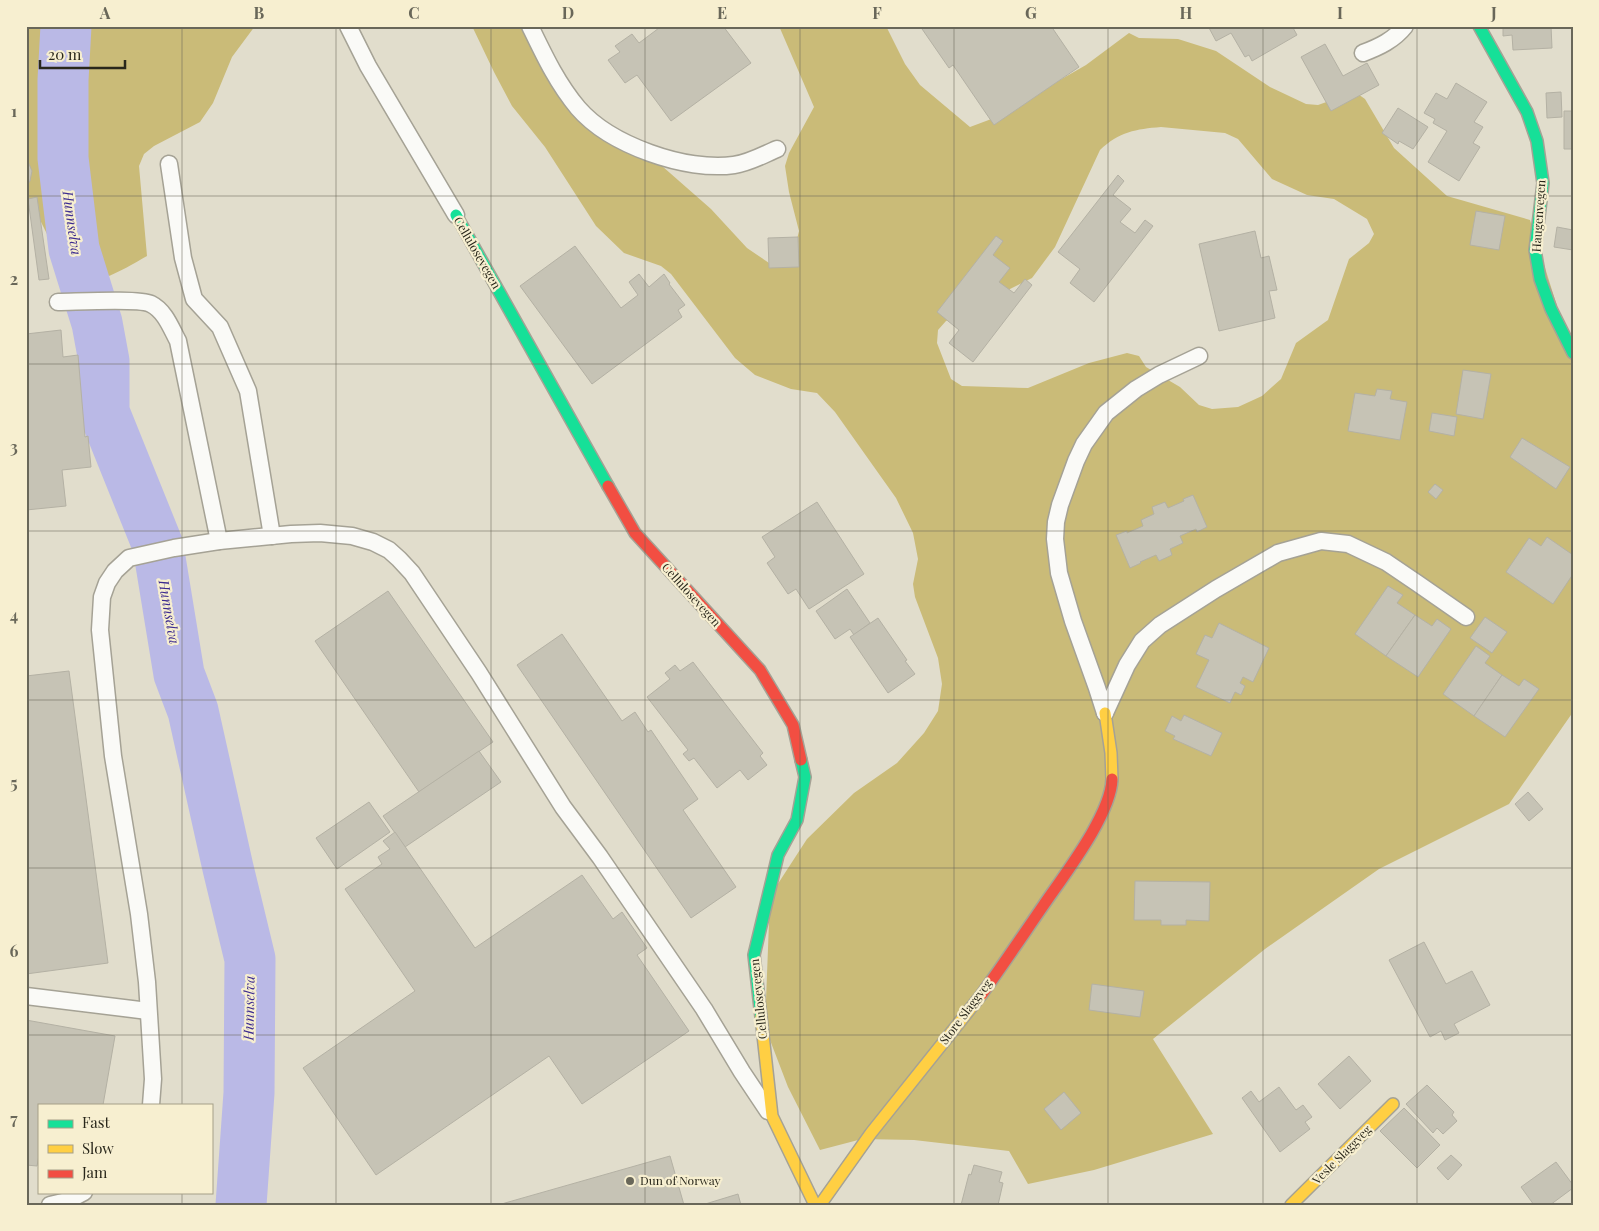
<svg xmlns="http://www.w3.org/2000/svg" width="1599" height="1231" viewBox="0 0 1599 1231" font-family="'Playfair Display',serif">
  <rect width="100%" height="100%" fill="#e1ddcc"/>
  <!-- forest -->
  <g fill="#cabb78" fill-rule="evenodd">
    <path d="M26 26H255L232 57 213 103 200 122 154 146 144 154 139 166 147 256C131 265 97 287 77 280 74 279 70 276 67 274L26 192Z"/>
    <path d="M472 26H529L585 120 602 140 639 154 662 166 711 209 747 248 769 263 793 256 799 231 789 192 785 166 789 153 814 107 779 26H886L905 64 920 85 970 127 994 118 1086 65 1129 33 1139 38 1178 39 1216 51 1270 87 1306 104 1318 105 1355 92 1365 99 1394 148 1447 196 1530 220 1573 357V712L1509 804 1379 869 1265 949 1153 1039 1213 1134 1094 1170 1028 1184 1009 1151 914 1140 862 1139 820 1150 788 1087 765 1027 770 896 807 839 854 793 897 763 924 733 938 711 942 684 938 658 915 597 913 584 918 559 913 533 896 498 835 412 817 393 791 389 755 375 735 358 671 274 661 266 624 253 596 226 545 147 512 106 494 72ZM1161 127 1225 133 1238 139 1272 179 1307 195 1334 199 1367 219 1374 234 1369 243 1349 259 1328 320 1296 343 1281 379 1262 396 1238 407 1212 409 1199 405 1180 387 1146 367 1139 356 1127 353 1089 363 1028 388 962 386 951 379 937 343 938 330 946 321 1032 278 1055 247 1100 150C1119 132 1136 129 1161 127Z"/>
  </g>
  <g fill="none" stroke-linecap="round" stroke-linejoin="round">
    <!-- river -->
    <path stroke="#bab9e6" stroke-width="51" d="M66 26 63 80V158L74 249 97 323 104 361V412L158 546 179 674 193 711 228 868 250 959 249 1093 241 1205"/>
  </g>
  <!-- building -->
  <g fill="#c6c3b5" stroke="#b4b1a4">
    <path d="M658 26H723L751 63 671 121 637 75 625 83 608 60 620 52 615 46 632 34 639 43 659 28Z"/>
    <path d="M920 26H1051L1079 67 994 125 953 65 949 68Z"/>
    <path d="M1208 26H1292L1297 35 1252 61 1249 55 1245 57 1231 33 1216 41Z"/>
    <path d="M1503 26H1551L1552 48 1513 50 1512 35 1503 36Z"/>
    <path d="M1325 44 1343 76 1367 63 1379 85 1331 111 1301 57Z"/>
    <path d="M1456 83 1487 102 1474 122 1483 127 1473 143 1480 147 1459 181 1428 162 1447 131 1433 123 1435 119 1424 113 1436 93 1447 99Z"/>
    <path d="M1561 92 1562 117 1547 118 1546 93Z"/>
    <path d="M1398 108 1428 127 1413 149 1399 141 1398 144 1382 133Z"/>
    <path d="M1564 111H1573V155L1572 149H1564Z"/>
    <path d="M26 157 32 171 30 181 26 187Z"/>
    <path d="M1118 175 1124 181 1113 195 1131 209 1120 222 1135 233 1145 220 1153 226 1094 302 1070 283 1080 269 1058 252Z"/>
    <path d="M37 197 49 279 39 280 28 199Z"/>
    <path d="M1476 211 1505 216 1499 250 1470 245Z"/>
    <path d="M1557 227 1573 230V250L1554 247Z"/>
    <path d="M1255 231 1261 258 1269 256 1277 290 1269 291 1275 318 1219 331 1199 244Z"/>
    <path d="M996 236 1003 241 993 255 1010 268 999 282 1014 293 1025 279 1032 285 973 362 949 343 959 330 937 312Z"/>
    <path d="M798 237 799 267 769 268 768 238Z"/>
    <path d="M575 246 621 308 638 295 629 282 639 274 649 287 664 274 670 283 669 284 685 305 678 310 682 317 592 384 520 286Z"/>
    <path d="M61 330 63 357 78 355 85 437 88 436 91 467 62 470 66 506 26 510V334Z"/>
    <path d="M1463 370 1491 374 1483 419 1456 414Z"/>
    <path d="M1377 389 1392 391 1390 399 1407 402 1400 440 1348 431 1355 393 1375 396Z"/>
    <path d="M1432 413 1457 417 1454 436 1429 431Z"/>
    <path d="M1522 438 1570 467 1556 489 1510 457Z"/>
    <path d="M1435 484 1443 490 1436 499 1428 492Z"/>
    <path d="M1193 495 1207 527 1197 532 1196 529 1180 536 1183 543 1170 549 1172 555 1159 561 1156 555 1140 562 1141 563 1130 568 1116 535 1127 531V533L1143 526 1141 520 1154 514 1152 507 1165 502 1168 508 1184 501 1183 499Z"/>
    <path d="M817 502 864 574 809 609 796 589 788 594 767 563 775 557 762 537Z"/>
    <path d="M1547 537 1573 555V574L1553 604 1506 572 1529 538 1541 546Z"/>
    <path d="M1388 586 1403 595 1397 603 1415 615 1386 656 1355 634Z"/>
    <path d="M847 589 870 623 854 635 850 629 835 639 816 611Z"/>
    <path d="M388 591 493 742 419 792 315 641Z"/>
    <path d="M1415 615 1432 626 1437 619 1451 629 1418 677 1386 656Z"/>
    <path d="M1485 617 1507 632 1492 653 1470 638Z"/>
    <path d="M878 618 907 660 905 661 915 674 888 693 850 637Z"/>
    <path d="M1219 623 1269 648 1253 682 1243 677 1240 683 1245 686 1241 695 1235 692 1230 703 1196 687 1209 660 1196 654 1205 635 1212 638Z"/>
    <path d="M562 634 622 721 635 712 648 732 651 730 698 799 683 810 736 887 691 918 517 665Z"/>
    <path d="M1476 646 1490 656 1485 663 1502 675 1474 716 1443 694Z"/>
    <path d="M693 662 763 753 760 756 767 765 748 780 740 770 717 788 694 758 689 761 683 754 688 750 647 697 670 679 665 673 675 665 680 671Z"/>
    <path d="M69 671 108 963 26 974V676Z"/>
    <path d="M1502 675 1519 686 1524 679 1539 689 1505 737 1474 716Z"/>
    <path d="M1184 715 1222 733 1211 756 1173 739 1175 736 1165 731 1172 716 1181 721Z"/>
    <path d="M479 751 501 782 405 847 383 816Z"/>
    <path d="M1528 792 1543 809 1529 821 1515 804Z"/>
    <path d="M369 802 390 832 337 869 316 838Z"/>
    <path d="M395 832 475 948 582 875 613 919 622 912 647 948 637 955 689 1031 582 1104 549 1056 376 1175 303 1068 415 991 345 889 382 864 378 857 390 849 383 841Z"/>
    <path d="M1135 881 1210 882 1209 921 1186 920V925H1161V920H1134Z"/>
    <path d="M1424 942 1446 984 1472 971 1490 1005 1454 1024 1459 1033 1445 1040 1441 1031 1430 1037 1389 960Z"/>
    <path d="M1092 984 1144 991 1140 1017 1089 1010Z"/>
    <path d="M26 1020 115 1036 103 1105H39V1155L37 1166 26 1165Z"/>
    <path d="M1349 1056 1371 1081 1340 1109 1318 1084Z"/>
    <path d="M1427 1085 1454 1112 1452 1115 1457 1121 1443 1134 1437 1128 1433 1133 1406 1104Z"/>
    <path d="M1279 1087 1296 1110 1303 1105 1312 1117 1305 1122 1310 1129 1280 1152 1242 1098 1251 1091 1259 1102Z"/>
    <path d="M1064 1092 1081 1113 1061 1130 1044 1109Z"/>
    <path d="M1404 1108 1440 1145 1417 1168 1380 1131Z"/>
    <path d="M1451 1155 1462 1165 1448 1180 1437 1168Z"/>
    <path d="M670 1156 684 1205H498Z"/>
    <path d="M1556 1162 1573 1185V1188L1550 1205H1534L1521 1187Z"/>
    <path d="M974 1165 1002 1172 999 1182 1003 1183 998 1205H961L969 1174 971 1175Z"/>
    <path d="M738 1194 741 1205H702Z"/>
  </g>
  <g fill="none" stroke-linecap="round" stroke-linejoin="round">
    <defs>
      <g id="lane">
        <path d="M348 26 368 66 456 215"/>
        <path d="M530 26C544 55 557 83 578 108 610 145 686 172 734 165 749 163 763 155 777 149"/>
        <path d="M1363 53C1379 47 1394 40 1405 26"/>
        <path d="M169 164 183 258 194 299 220 327 248 391 272 536"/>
        <path d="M58 302C75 302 139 298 151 304 165 311 171 328 178 341L219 541"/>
        <path d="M1105 713 1127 665 1142 641 1160 625 1216 589 1278 553 1321 541 1348 544 1386 562 1417 583 1466 617"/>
        <path d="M1105 713 1097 688 1073 621 1059 573 1055 539 1056 522 1060 505 1076 461 1084 444 1106 413 1136 389 1159 375 1199 356"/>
        <path d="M26 996 148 1011"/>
        <path d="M151 1105 153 1079 147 982 139 914 113 756 100 630 102 597 107 583 115 571 129 558 174 548 219 541 291 534 320 533 352 536 373 542 389 550 399 559 412 573 479 673 563 807 600 857 704 1009 742 1072 768 1111"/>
        <path d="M50 1205 67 1201 84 1192"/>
      </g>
      <g id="fast">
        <path d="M1479 26 1527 112 1537 141 1543 183 1535 250 1540 279 1551 309 1573 353"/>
        <path d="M456 215 608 486"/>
        <path d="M761 1017 754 955 778 855 797 820 805 777 801 760"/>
      </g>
      <g id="slow">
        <path d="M1105 713 1111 753 1112 779"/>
        <path d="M761 1017 772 1116 815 1205"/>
        <path d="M820 1205 871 1133 982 994"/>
        <path d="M1291 1205 1393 1104"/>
      </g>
      <g id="jam">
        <path d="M608 486 635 533 760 670 793 725 801 760"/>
        <path d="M982 994C1003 965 1023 935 1043 906 1064 875 1111 815 1112 779"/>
      </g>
    </defs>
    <!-- lane casing -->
    <use href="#lane" stroke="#a5a295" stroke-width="19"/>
    <!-- fast casing -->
    <use href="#fast" stroke="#a5a295" stroke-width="14"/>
    <!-- slow casing -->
    <use href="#slow" stroke="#a5a295" stroke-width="14"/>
    <!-- jam casing -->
    <use href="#jam" stroke="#a5a295" stroke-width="14"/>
    <!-- lane -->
    <use href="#lane" stroke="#fafaf7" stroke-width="16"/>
    <!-- fast -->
    <use href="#fast" stroke="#16e098" stroke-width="11"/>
    <!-- slow -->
    <use href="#slow" stroke="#ffcf43" stroke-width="11"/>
    <!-- jam -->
    <use href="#jam" stroke="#f24e42" stroke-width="11"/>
  </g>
  <!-- grid -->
  <path fill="none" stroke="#696759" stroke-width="1" stroke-opacity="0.55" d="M182 26V1105M336 26V1205M491 26V1205M645 26V1205M800 26V1205M954 26V1205M1108 26V1205M1263 26V1205M1417 26V1205M26 196H1573M26 364H1573M26 531H1573M26 700H1573M26 868H1573M26 1035H1573M182 1192V1205"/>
  <!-- markers -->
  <circle fill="#696759" stroke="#f7efd0" stroke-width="2" cx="630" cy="1181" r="5"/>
  <g text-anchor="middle" stroke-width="4.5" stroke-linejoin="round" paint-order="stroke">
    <!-- street labels -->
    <g font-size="12" fill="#29271b" stroke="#f7efd0">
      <text transform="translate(1539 216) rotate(-86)" y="4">Haugenvegen</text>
      <text transform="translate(477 253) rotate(60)" y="4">Cellulosevegen</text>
      <text transform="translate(691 595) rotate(48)" y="4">Cellulosevegen</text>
      <text transform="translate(759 999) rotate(-96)" y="4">Cellulosevegen</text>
      <text transform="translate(966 1012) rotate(-53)" y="4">Store Slaggveg</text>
      <text transform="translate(1342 1155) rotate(-45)" y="4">Vesle Slaggveg</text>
    </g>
    <!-- poi labels -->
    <g font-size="12" fill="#29271b" stroke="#f7efd0" text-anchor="start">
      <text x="640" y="1185">Dun of Norway</text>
    </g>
    <!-- water labels -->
    <g font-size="14" font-style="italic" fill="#3c2b8f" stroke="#f7efd0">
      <text transform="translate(72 223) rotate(82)" y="5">Hunnselva</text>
      <text transform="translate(169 612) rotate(80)" y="5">Hunnselva</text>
      <text transform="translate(249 1008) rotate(-89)" y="5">Hunnselva</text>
    </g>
  </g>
  <!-- border -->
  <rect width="1599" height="1231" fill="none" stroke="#f7efd0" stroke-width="55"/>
  <!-- legend -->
  <rect x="38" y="1104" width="175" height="90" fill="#f7efd0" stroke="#a59f88"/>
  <rect x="48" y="1120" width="25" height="8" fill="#16e098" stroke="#a59f88"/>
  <text x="82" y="1128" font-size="15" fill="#29271b">Fast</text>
  <rect x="48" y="1145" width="25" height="8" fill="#ffcf43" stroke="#a59f88"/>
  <text x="82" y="1154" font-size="15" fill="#29271b">Slow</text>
  <rect x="48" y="1170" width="25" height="8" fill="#f24e42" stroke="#a59f88"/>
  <text x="82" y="1178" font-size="15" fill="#29271b">Jam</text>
  <!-- scale -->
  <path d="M40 60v8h85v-8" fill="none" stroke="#29271b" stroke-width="2.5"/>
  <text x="48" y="60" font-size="15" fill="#29271b" stroke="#f7efd0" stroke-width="4" paint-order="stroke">20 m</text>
  <rect x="28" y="28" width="1544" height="1176" fill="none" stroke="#696759" stroke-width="2"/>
  <g font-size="16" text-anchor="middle" font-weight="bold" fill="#696759">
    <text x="105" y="19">A</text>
    <text x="259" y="19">B</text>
    <text x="414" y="19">C</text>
    <text x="568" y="19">D</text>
    <text x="722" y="19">E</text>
    <text x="877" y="19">F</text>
    <text x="1031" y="19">G</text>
    <text x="1186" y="19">H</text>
    <text x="1340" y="19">I</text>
    <text x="1494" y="19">J</text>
    <text x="14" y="117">1</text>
    <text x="14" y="285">2</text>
    <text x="14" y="453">3</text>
    <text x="14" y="621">4</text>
    <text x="14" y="789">5</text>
    <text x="14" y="957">6</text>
    <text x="14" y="1125">7</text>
  </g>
</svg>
